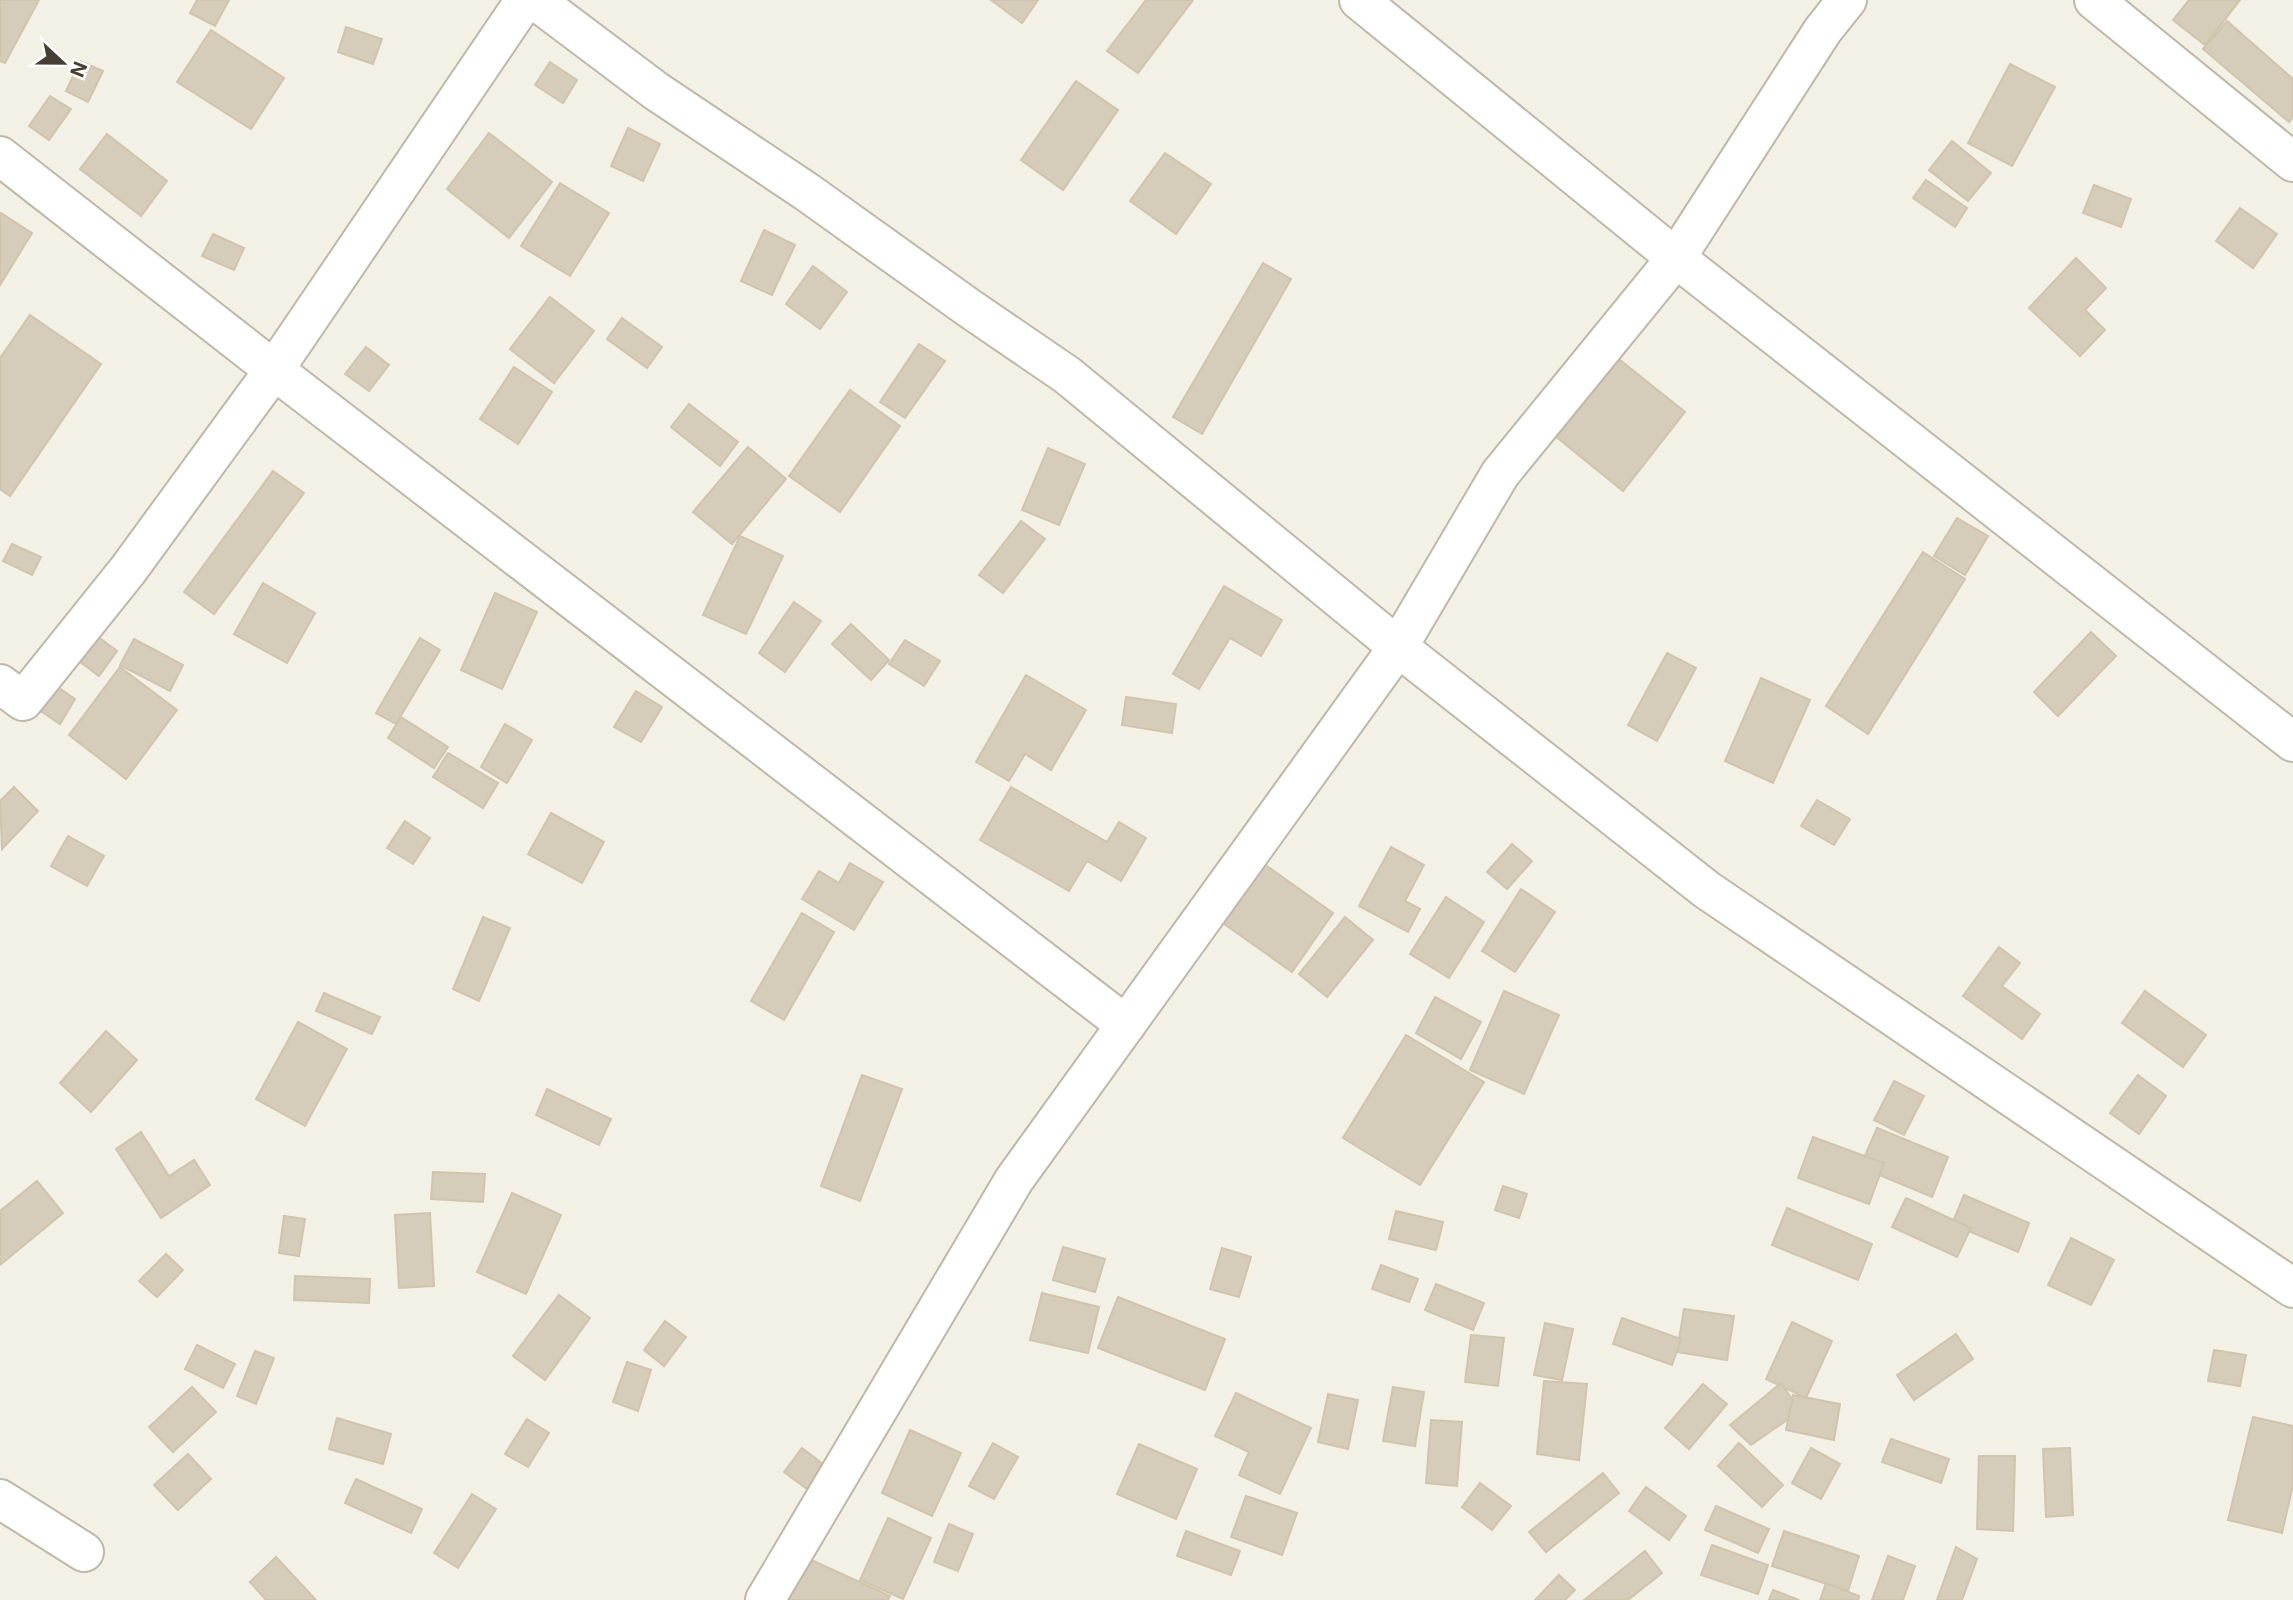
<svg xmlns="http://www.w3.org/2000/svg" width="2293" height="1600" viewBox="0 0 2293 1600" font-family="Inter,sans-serif">
  <rect width="100%" height="100%" fill="#f3f0e5"/>
  <!-- building -->
  <g fill="#d5ccba" stroke="#d0c5ac" stroke-width="2">
    <path d="M0 0H39L5 63 0 61Z"/>
    <path d="M197 0H229L215 26 190 13Z"/>
    <path d="M991 0H1038L1022 23Z"/>
    <path d="M1146 0H1193L1138 73 1107 51Z"/>
    <path d="M2189 0H2240L2205 45 2173 20Z"/>
    <path d="M2227 21 2293 79V117L2289 122 2203 49Z"/>
    <path d="M346 27 382 39 373 64 338 52Z"/>
    <path d="M211 30 284 78 251 129 177 82Z"/>
    <path d="M80 61 103 71 88 102 66 91Z"/>
    <path d="M550 62 577 80 563 103 535 85Z"/>
    <path d="M2010 64 2055 87 2012 166 1968 143Z"/>
    <path d="M1076 81 1118 110 1063 190 1021 160Z"/>
    <path d="M50 96 71 109 49 140 29 126Z"/>
    <path d="M628 128 660 144 643 181 611 166Z"/>
    <path d="M489 133 552 182 509 238 447 189Z"/>
    <path d="M107 134 167 181 141 216 80 169Z"/>
    <path d="M1952 141 1991 173 1968 201 1929 170Z"/>
    <path d="M1165 153 1211 184 1176 234 1130 201Z"/>
    <path d="M1926 180 1967 208 1955 227 1913 198Z"/>
    <path d="M560 183 609 213 570 276 521 246Z"/>
    <path d="M2094 185 2131 199 2121 227 2083 213Z"/>
    <path d="M2240 208 2277 234 2253 268 2216 241Z"/>
    <path d="M1 213 32 233 0 285V214Z"/>
    <path d="M764 230 795 245 772 295 741 281Z"/>
    <path d="M213 234 244 248 234 270 202 256Z"/>
    <path d="M2076 258 2106 288 2085 310 2105 330 2080 356 2029 308Z"/>
    <path d="M1263 263 1291 279 1202 434 1173 417Z"/>
    <path d="M813 266 847 292 820 329 786 304Z"/>
    <path d="M550 297 594 331 554 383 510 349Z"/>
    <path d="M30 315 101 364 10 496 0 489V358Z"/>
    <path d="M622 318 662 347 647 368 607 339Z"/>
    <path d="M1590 336 1685 412 1623 491 1528 414Z"/>
    <path d="M919 344 945 361 905 418 880 402Z"/>
    <path d="M366 347 389 365 369 391 345 374Z"/>
    <path d="M514 367 552 392 518 444 480 419Z"/>
    <path d="M850 390 900 426 840 512 789 476Z"/>
    <path d="M689 404 738 442 720 466 671 427Z"/>
    <path d="M748 447 786 479 732 544 693 512Z"/>
    <path d="M1048 448 1085 464 1059 525 1022 510Z"/>
    <path d="M273 471 304 493 214 614 184 592Z"/>
    <path d="M1957 518 1988 536 1965 575 1934 556Z"/>
    <path d="M1021 521 1045 539 1003 593 979 575Z"/>
    <path d="M740 536 783 556 746 634 703 615Z"/>
    <path d="M12 544 41 557 32 575 3 561Z"/>
    <path d="M1923 552 1965 579 1868 734 1826 706Z"/>
    <path d="M263 583 315 613 287 663 234 634Z"/>
    <path d="M1224 586 1282 620 1261 656 1230 638 1199 689 1173 674Z"/>
    <path d="M495 593 537 612 502 689 461 670Z"/>
    <path d="M794 602 821 621 785 672 759 653Z"/>
    <path d="M851 624 889 660 871 680 832 644Z"/>
    <path d="M2091 632 2116 656 2058 716 2034 692Z"/>
    <path d="M93 633 117 651 99 676 75 658Z"/>
    <path d="M420 638 440 650 396 724 376 713Z"/>
    <path d="M134 639 183 665 170 691 120 665Z"/>
    <path d="M905 640 940 661 924 686 889 664Z"/>
    <path d="M1667 653 1696 668 1657 741 1628 725Z"/>
    <path d="M120 667 177 710 126 779 69 735Z"/>
    <path d="M39 674 75 699 60 724 23 699Z"/>
    <path d="M1026 675 1086 710 1051 770 1025 754 1009 781 976 762Z"/>
    <path d="M1761 678 1810 700 1773 783 1725 761Z"/>
    <path d="M636 691 662 707 641 742 614 727Z"/>
    <path d="M1126 697 1176 704 1172 733 1122 725Z"/>
    <path d="M401 717 448 747 434 768 388 738Z"/>
    <path d="M505 724 532 740 507 783 481 767Z"/>
    <path d="M448 753 498 783 483 808 433 777Z"/>
    <path d="M14 787 38 811 2 849 0 801Z"/>
    <path d="M1011 787 1107 842 1119 822 1146 838 1121 881 1087 861 1069 891 980 840Z"/>
    <path d="M1817 800 1850 819 1834 845 1801 826Z"/>
    <path d="M551 813 604 842 582 883 528 854Z"/>
    <path d="M405 821 430 838 413 864 387 848Z"/>
    <path d="M68 836 104 856 87 886 51 866Z"/>
    <path d="M1512 844 1532 861 1507 889 1487 872Z"/>
    <path d="M1391 847 1424 865 1405 901 1420 909 1408 932 1359 906Z"/>
    <path d="M1254 857 1333 913 1292 972 1213 916Z"/>
    <path d="M850 863 883 882 854 930 802 899 819 871 839 883Z"/>
    <path d="M1521 889 1555 912 1515 972 1482 951Z"/>
    <path d="M1446 897 1484 922 1449 978 1410 954Z"/>
    <path d="M802 913 834 932 784 1020 751 1001Z"/>
    <path d="M483 917 510 928 479 1001 453 989Z"/>
    <path d="M1345 917 1373 940 1327 997 1299 974Z"/>
    <path d="M1999 947 2020 963 2002 986 2040 1014 2022 1039 1963 996Z"/>
    <path d="M1504 991 1559 1015 1524 1094 1470 1070Z"/>
    <path d="M2145 991 2206 1035 2183 1067 2122 1023Z"/>
    <path d="M324 993 380 1017 372 1034 316 1011Z"/>
    <path d="M1435 997 1481 1022 1461 1059 1416 1033Z"/>
    <path d="M298 1022 347 1049 305 1126 256 1099Z"/>
    <path d="M106 1031 137 1060 91 1112 60 1083Z"/>
    <path d="M1406 1035 1484 1082 1420 1185 1343 1138Z"/>
    <path d="M862 1075 902 1089 860 1201 821 1186Z"/>
    <path d="M2138 1075 2166 1096 2139 1134 2110 1113Z"/>
    <path d="M1894 1081 1924 1096 1904 1135 1874 1120Z"/>
    <path d="M547 1089 611 1119 599 1145 536 1115Z"/>
    <path d="M1877 1128 1948 1157 1932 1197 1860 1167Z"/>
    <path d="M141 1132 169 1176 194 1160 210 1185 161 1218 116 1149Z"/>
    <path d="M1813 1137 1884 1163 1869 1204 1798 1178Z"/>
    <path d="M433 1172 485 1174 483 1202 431 1199Z"/>
    <path d="M37 1181 63 1213 0 1265V1211Z"/>
    <path d="M1503 1186 1527 1194 1519 1218 1495 1210Z"/>
    <path d="M512 1193 561 1215 526 1294 477 1272Z"/>
    <path d="M1964 1195 2029 1223 2018 1252 1952 1224Z"/>
    <path d="M1906 1198 1971 1228 1957 1257 1892 1227Z"/>
    <path d="M1787 1208 1872 1244 1858 1280 1772 1245Z"/>
    <path d="M1396 1211 1443 1222 1436 1250 1389 1239Z"/>
    <path d="M430 1213 434 1286 399 1288 395 1215Z"/>
    <path d="M284 1216 305 1219 299 1256 279 1253Z"/>
    <path d="M2071 1238 2114 1260 2091 1305 2048 1285Z"/>
    <path d="M1063 1247 1105 1259 1095 1292 1053 1280Z"/>
    <path d="M1222 1248 1251 1257 1239 1297 1210 1289Z"/>
    <path d="M166 1254 183 1270 157 1297 139 1281Z"/>
    <path d="M1381 1265 1418 1279 1409 1302 1372 1289Z"/>
    <path d="M295 1276 370 1279 369 1303 294 1300Z"/>
    <path d="M1436 1284 1484 1303 1473 1330 1425 1310Z"/>
    <path d="M1042 1293 1099 1307 1088 1353 1030 1340Z"/>
    <path d="M559 1295 590 1318 545 1380 513 1356Z"/>
    <path d="M1118 1297 1225 1339 1205 1390 1098 1348Z"/>
    <path d="M1684 1309 1734 1316 1727 1360 1677 1352Z"/>
    <path d="M1622 1318 1681 1339 1672 1365 1613 1344Z"/>
    <path d="M665 1321 686 1337 664 1366 644 1350Z"/>
    <path d="M1792 1322 1832 1341 1806 1398 1766 1379Z"/>
    <path d="M1545 1323 1573 1329 1562 1380 1534 1375Z"/>
    <path d="M1956 1334 1973 1359 1914 1400 1897 1375Z"/>
    <path d="M1471 1335 1504 1338 1498 1386 1465 1382Z"/>
    <path d="M197 1345 235 1364 223 1388 185 1369Z"/>
    <path d="M2214 1350 2246 1355 2240 1386 2208 1381Z"/>
    <path d="M255 1351 274 1358 256 1404 237 1396Z"/>
    <path d="M627 1362 651 1370 638 1411 613 1402Z"/>
    <path d="M1544 1381 1587 1384 1579 1460 1537 1454Z"/>
    <path d="M1781 1383 1800 1411 1751 1445 1730 1425Z"/>
    <path d="M1703 1384 1727 1404 1689 1449 1665 1428Z"/>
    <path d="M192 1387 216 1412 173 1452 149 1427Z"/>
    <path d="M1393 1387 1424 1392 1415 1446 1383 1441Z"/>
    <path d="M1236 1393 1311 1428 1280 1494 1239 1475 1249 1452 1215 1436Z"/>
    <path d="M1328 1394 1358 1400 1348 1449 1318 1442Z"/>
    <path d="M1793 1395 1840 1404 1834 1440 1786 1430Z"/>
    <path d="M2253 1417 2293 1426V1485L2282 1533 2228 1520Z"/>
    <path d="M337 1418 391 1434 383 1464 329 1449Z"/>
    <path d="M527 1419 549 1433 528 1467 505 1454Z"/>
    <path d="M1431 1420 1462 1422 1457 1486 1426 1483Z"/>
    <path d="M910 1430 961 1453 932 1516 882 1493Z"/>
    <path d="M1891 1439 1949 1459 1941 1483 1882 1462Z"/>
    <path d="M993 1443 1018 1457 994 1499 969 1486Z"/>
    <path d="M1739 1443 1783 1485 1762 1507 1718 1466Z"/>
    <path d="M1139 1444 1197 1469 1176 1519 1117 1494Z"/>
    <path d="M802 1448 844 1480 826 1503 784 1472Z"/>
    <path d="M1811 1448 1840 1464 1821 1499 1792 1483Z"/>
    <path d="M2070 1448 2073 1515 2046 1517 2043 1449Z"/>
    <path d="M188 1454 211 1479 178 1510 154 1485Z"/>
    <path d="M1979 1456H2015L2013 1531 1977 1529Z"/>
    <path d="M1603 1473 1619 1493 1546 1552 1529 1532Z"/>
    <path d="M356 1479 422 1509 411 1533 345 1503Z"/>
    <path d="M1480 1483 1511 1506 1492 1530 1462 1507Z"/>
    <path d="M1646 1487 1686 1516 1669 1540 1629 1511Z"/>
    <path d="M472 1494 496 1509 458 1568 434 1553Z"/>
    <path d="M1246 1496 1297 1513 1282 1555 1231 1537Z"/>
    <path d="M1716 1506 1769 1529 1758 1553 1705 1530Z"/>
    <path d="M888 1518 931 1538 903 1599 860 1580Z"/>
    <path d="M949 1524 973 1534 958 1571 934 1562Z"/>
    <path d="M1186 1531 1240 1551 1231 1575 1177 1556Z"/>
    <path d="M1784 1531 1859 1556 1848 1591 1772 1566Z"/>
    <path d="M1712 1545 1768 1565 1758 1594 1701 1575Z"/>
    <path d="M783 1547 890 1596 888 1600H759Z"/>
    <path d="M1956 1547 1977 1559 1962 1600H1937Z"/>
    <path d="M1645 1551 1662 1573 1628 1600H1584Z"/>
    <path d="M1888 1556 1915 1566 1903 1600H1872Z"/>
    <path d="M276 1557 316 1600H266L250 1582Z"/>
    <path d="M1559 1575 1575 1590 1565 1600H1535Z"/>
    <path d="M1826 1583 1859 1596 1858 1600H1820Z"/>
    <path d="M1773 1590 1799 1600H1769Z"/>
  </g>
  <g fill="none" stroke-linecap="round" stroke-linejoin="round">
    <defs>
      <g id="minor">
        <path d="M535 0 656 91 807 192 969 308 1067 375 1398 647 1707 890 2293 1288"/>
        <path d="M1359 0 1676 258 2293 742"/>
        <path d="M2094 0 2293 162"/>
        <path d="M0 156 274 370 1126 1025"/>
        <path d="M0 684 23 701 128 570 274 370 525 0"/>
        <path d="M0 1499 84 1552"/>
        <path d="M765 1600 1014 1180 1398 647 1500 474 1676 258 1823 30 1847 0"/>
      </g>
    </defs>
    <!-- minor casing -->
    <use href="#minor" stroke="#bfb8a7" stroke-width="42"/>
    <!-- minor -->
    <use href="#minor" stroke="#fff" stroke-width="38"/>
  </g>
  <!-- north arrow -->
  <g transform="translate(63 63) rotate(112)" stroke="#ffffff" stroke-width="5" paint-order="stroke">
  <path d="M0-5L12 26L0 18L-12 26Z" fill="#464034"/>
  <text y="-10" font-size="19" font-weight="bold" text-anchor="middle" fill="#464034">N</text>
  </g>
</svg>
